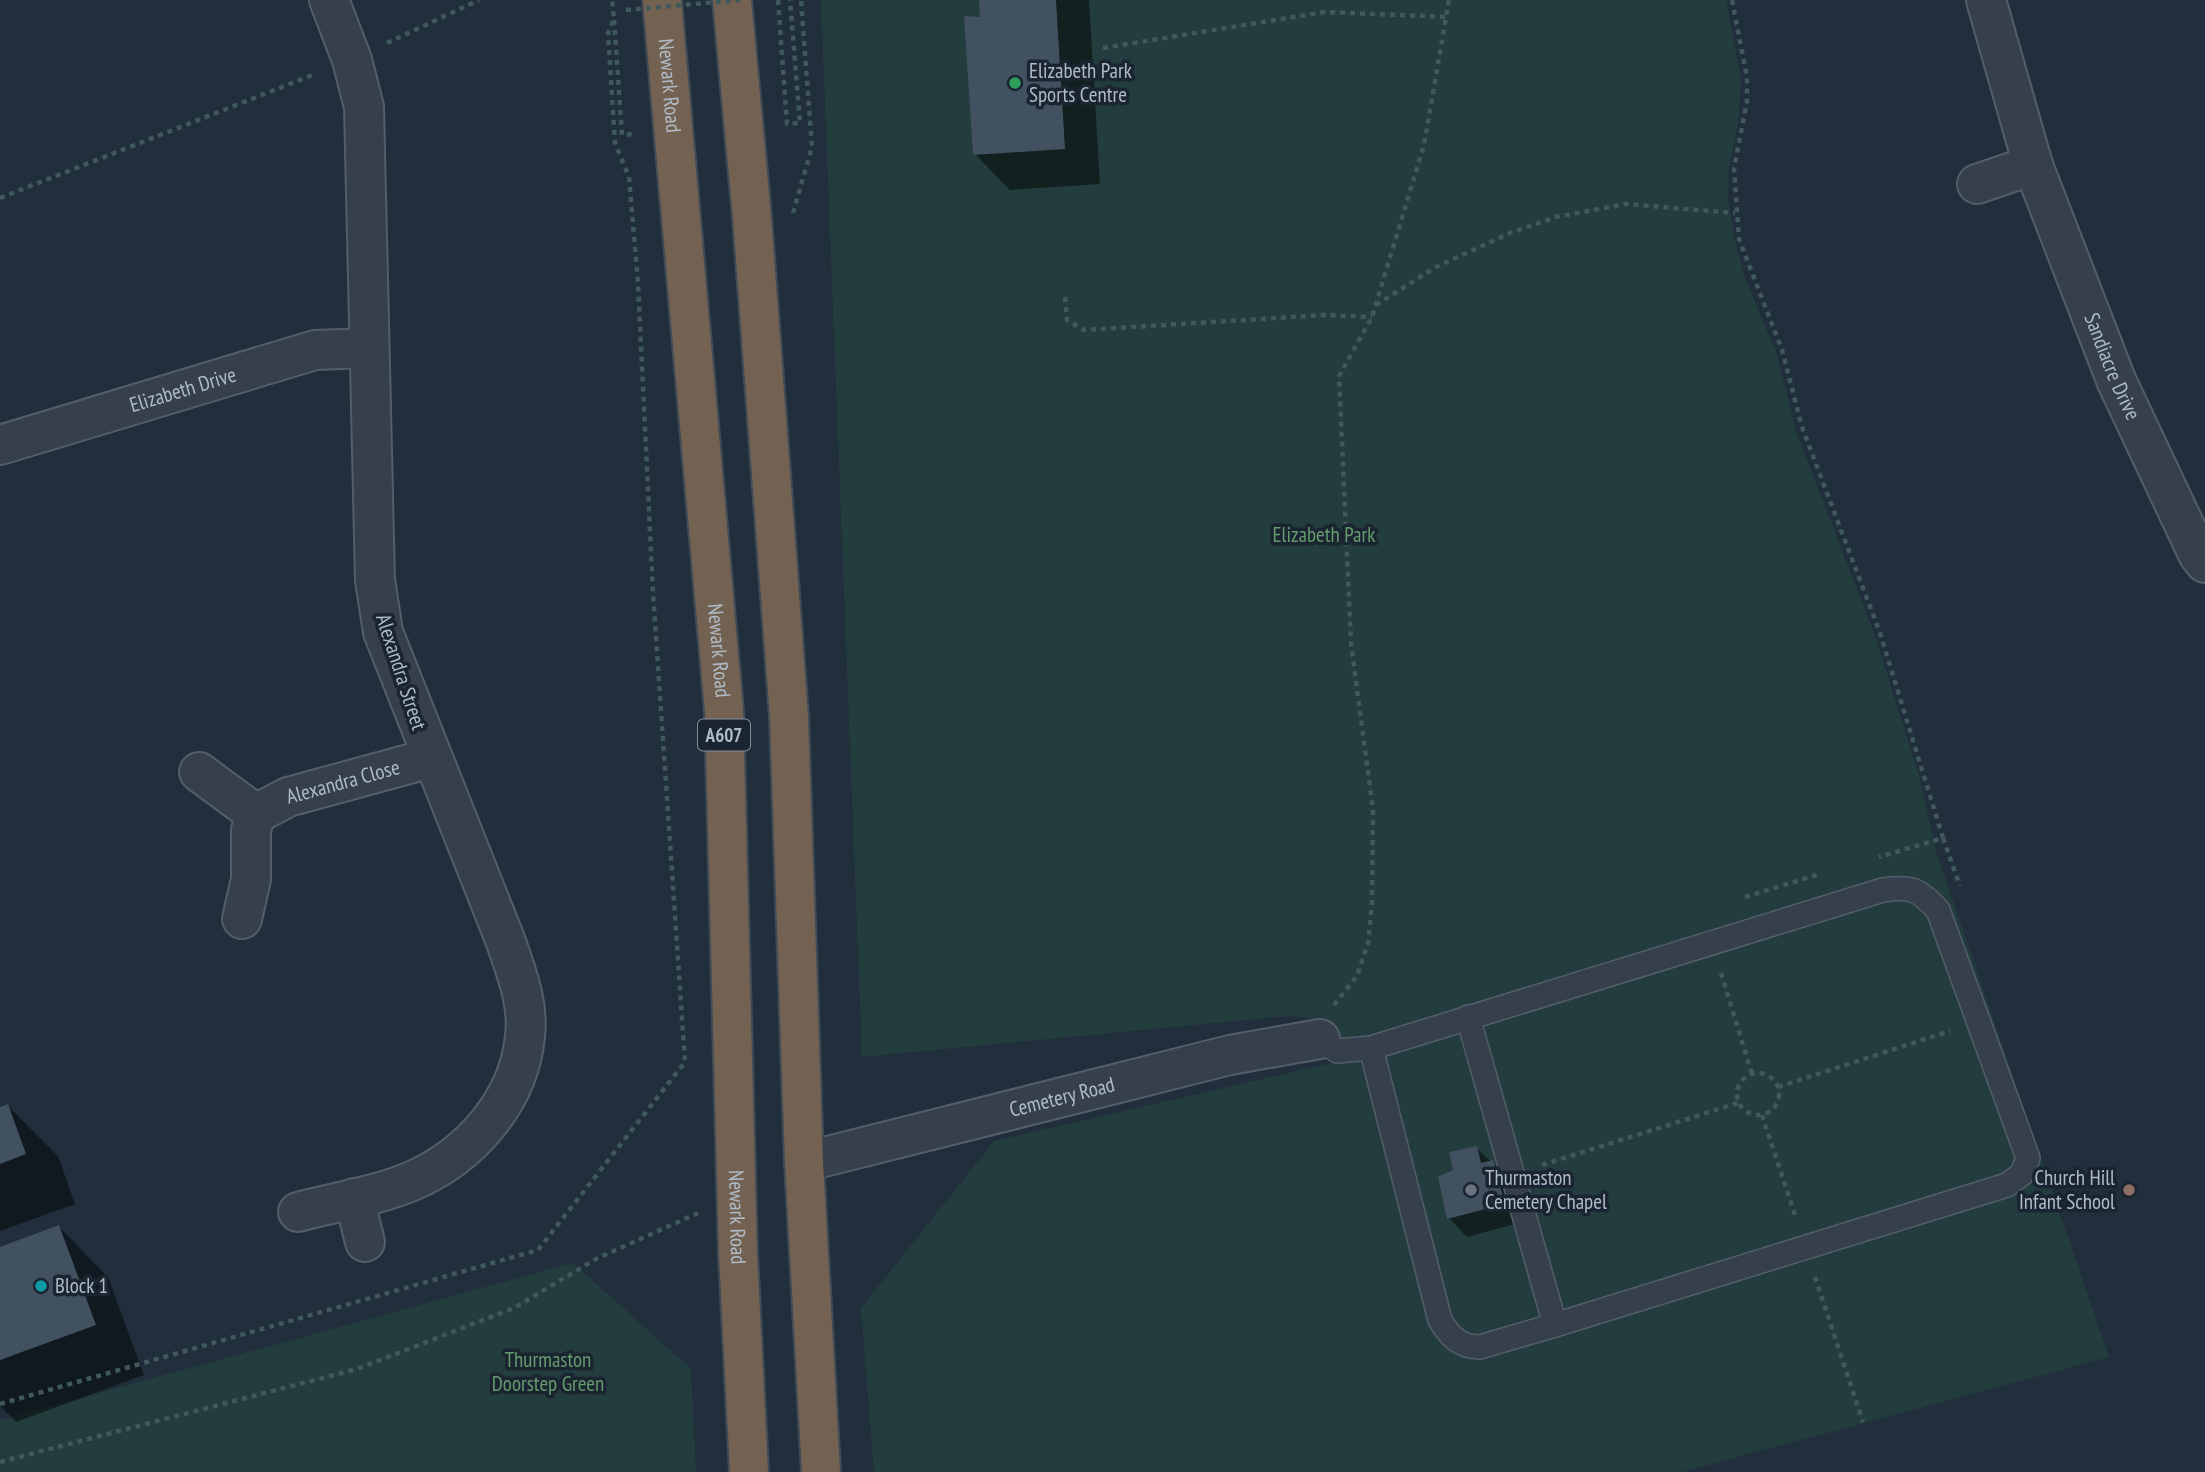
<svg xmlns="http://www.w3.org/2000/svg" width="2205" height="1472" viewBox="0 0 2205 1472" font-family="'PT Sans Narrow',sans-serif">
  <rect width="100%" height="100%" fill="#212f3c"/>
  <!-- green -->
  <g fill="#233c3d">
    <path d="M821 0H1726L1741 79 1739 118 1729 169 1728 199 1735 241 1745 278 1776 352 1797 434 1876 638 1920 779 1936 851 2109 1357 1682 1472H874L861 1308 994 1141 1349 1059C1337 1021 1325 1019 1288 1016L862 1057Z"/>
    <path d="M573 1263 691 1369 696 1472H0V1420Z"/>
  </g>
  <!-- shadow -->
  <g fill="#0007">
    <path d="M981 0H1089L1100 184 1010 190 975 154Z"/>
    <path d="M8 1106 58 1156 75 1204 0 1231V1109Z"/>
    <path d="M1476 1148 1511 1180 1522 1222 1467 1237 1449 1218 1455 1171Z"/>
    <path d="M59 1227 108 1277 144 1375 16 1422 0 1406V1249Z"/>
  </g>
  <!-- building -->
  <g fill="#415160">
    <path d="M979 0H1056L1065 149 973 155 964 16 980 17Z"/>
    <path d="M8 1104 26 1154 0 1164V1107Z"/>
    <path d="M1477 1146 1481 1163 1493 1160 1505 1204 1447 1219 1438 1177 1453 1170 1449 1152Z"/>
    <path d="M59 1225 96 1325 0 1360V1247Z"/>
  </g>
  <g fill="none" stroke-linecap="round" stroke-linejoin="round">
    <defs>
      <g id="lane">
        <path d="M1468 1017 1555 1325"/>
        <path d="M1320 1039 1337 1051 1371 1048 1883 890C1912 886 1918 889 1938 910L2028 1158 2022 1174 2007 1185 1555 1325 1480 1347C1460 1347 1450 1337 1440 1320L1371 1048"/>
      </g>
      <g id="street">
        <path id="s1" d="M1986 0 2033 165 2116 380 2198 554 2205 563"/>
        <path d="M1977 184 2033 165"/>
        <path id="s2" d="M0 445 315 350 369 348"/>
        <path d="M199 772 256 814"/>
        <path id="s3" d="M242 919 251 879V830L256 814 288 797 431 758"/>
        <path id="s4" d="M804 1162 1230 1055 1320 1039"/>
        <path d="M354 1198 365 1242"/>
        <path d="M298 1212C335 1202 377 1196 412 1181 470 1156 519 1101 525 1036 529 1003 516 972 506 942L383 632 375 580 364 107 352 60 329 0"/>
      </g>
      <g id="highway">
        <path id="s5" d="M662 0 724 711 738 1254 749 1472"/>
        <path d="M732 0 752 217 789 717 804 1162 821 1472"/>
      </g>
    </defs>
    <!-- lane casing -->
    <use href="#lane" stroke="#535e6a" stroke-width="26"/>
    <!-- street casing -->
    <use href="#street" stroke="#535e6a" stroke-width="42"/>
    <!-- highway casing -->
    <use href="#highway" stroke="#404b57" stroke-width="42"/>
    <!-- path -->
    <g stroke="#40595a" stroke-width="4.5" stroke-dasharray="5 5" stroke-linecap="butt">
      <path d="M778 0 787 124 800 123 790 0"/>
      <path d="M1732 0 1747 77V101L1734 169 1739 239 1782 350 1802 427 1880 633 1943 838 1879 857"/>
      <path d="M614 20 622 135 635 134"/>
      <path d="M387 43 479 0"/>
      <path d="M1103 48 1325 12 1448 17"/>
      <path d="M0 198 315 74"/>
      <path d="M793 213 812 147 801 0"/>
      <path d="M1065 297 1067 320 1084 330 1325 315 1372 317"/>
      <path d="M1376 305 1434 268 1510 233 1556 217 1626 204 1735 213"/>
      <path d="M1943 838 1960 886"/>
      <path d="M1745 897 1820 874"/>
      <path d="M1721 973 1752 1074"/>
      <path d="M1334 1005 1357 976 1368 943 1372 904 1373 810 1351 644 1339 376 1372 317 1424 145 1449 0"/>
      <circle cx="1758" cy="1094" r="21"/>
      <path d="M1778 1087 1950 1031"/>
      <path d="M1762 1115 1796 1218"/>
      <path d="M1542 1165 1738 1103"/>
      <path d="M1815 1277 1863 1422"/>
      <path d="M0 1404 538 1250 685 1062 653 593 638 283 629 177 615 143 608 33 614 19 612 0"/>
      <path d="M0 1462 357 1369 514 1308 596 1259 698 1213"/>
    </g>
    <!-- lane -->
    <use href="#lane" stroke="#35404c" stroke-width="23"/>
    <!-- street -->
    <use href="#street" stroke="#35404c" stroke-width="38"/>
    <!-- highway -->
    <use href="#highway" stroke="#736251" stroke-width="38"/>
    <!-- path-bridge -->
    <path stroke="#40595a" stroke-width="4.5" stroke-dasharray="5 5" stroke-linecap="butt" d="M626 10 740 0"/>
  </g>
  <!-- markers -->
  <circle fill="#2e9e5b" stroke="#1a2531" stroke-width="2.5" cx="1015" cy="83" r="7"/>
  <circle fill="#6b7280" stroke="#1a2531" stroke-width="2.5" cx="1471" cy="1190" r="7"/>
  <circle fill="#8d6e63" stroke="#1a2531" stroke-width="2.5" cx="2129" cy="1190" r="7"/>
  <circle fill="#0f9aa8" stroke="#1a2531" stroke-width="2.5" cx="41" cy="1286" r="7"/>
  <g text-anchor="middle" stroke-width="7" stroke-linejoin="round" paint-order="stroke">
    <!-- shield labels -->
    <rect fill="#1a2531" stroke="#838e9b" stroke-width="2" x="698" y="719.5" width="52" height="31" rx="5"/>
    <g font-size="19" font-weight="bold" fill="#b0bbc8">
      <text x="724" y="742">A607</text>
    </g>
    <!-- poi labels -->
    <g font-size="21" fill="#b0bbc8" stroke="#1a2531" text-anchor="start">
      <text x="1029" y="78">Elizabeth Park<tspan x="1029" dy="24">Sports Centre</tspan></text>
      <text x="1485" y="1185">Thurmaston<tspan x="1485" dy="24">Cemetery Chapel</tspan></text>
      <text x="2115" y="1185" text-anchor="end">Church Hill<tspan x="2115" dy="24">Infant School</tspan></text>
      <text x="55" y="1293">Block 1</text>
    </g>
    <!-- street labels -->
    <g font-size="21" fill="#b0bbc8" stroke="#1a2531">
      <text dy="7" stroke="none"><textPath href="#s5" startOffset="86">Newark Road</textPath></text>
      <text dy="7" stroke="none"><textPath href="#s1" startOffset="388">Sandiacre Drive</textPath></text>
      <text dy="7" stroke="none"><textPath href="#s2" startOffset="191">Elizabeth Drive</textPath></text>
      <text dy="7" stroke="none"><textPath href="#s5" startOffset="653">Newark Road</textPath></text>
      <text transform="translate(401 672) rotate(72)" y="7">Alexandra Street</text>
      <text dy="7" stroke="none"><textPath href="#s3" startOffset="200">Alexandra Close</textPath></text>
      <text dy="7" stroke="none"><textPath href="#s4" startOffset="266">Cemetery Road</textPath></text>
      <text dy="7" stroke="none"><textPath href="#s5" startOffset="1220">Newark Road</textPath></text>
    </g>
    <!-- park labels -->
    <g font-size="21" fill="#659b6d" stroke="#1a2531">
      <text x="1324" y="542">Elizabeth Park</text>
      <text x="548" y="1367">Thurmaston<tspan x="548" dy="24">Doorstep Green</tspan></text>
    </g>
  </g>
</svg>
